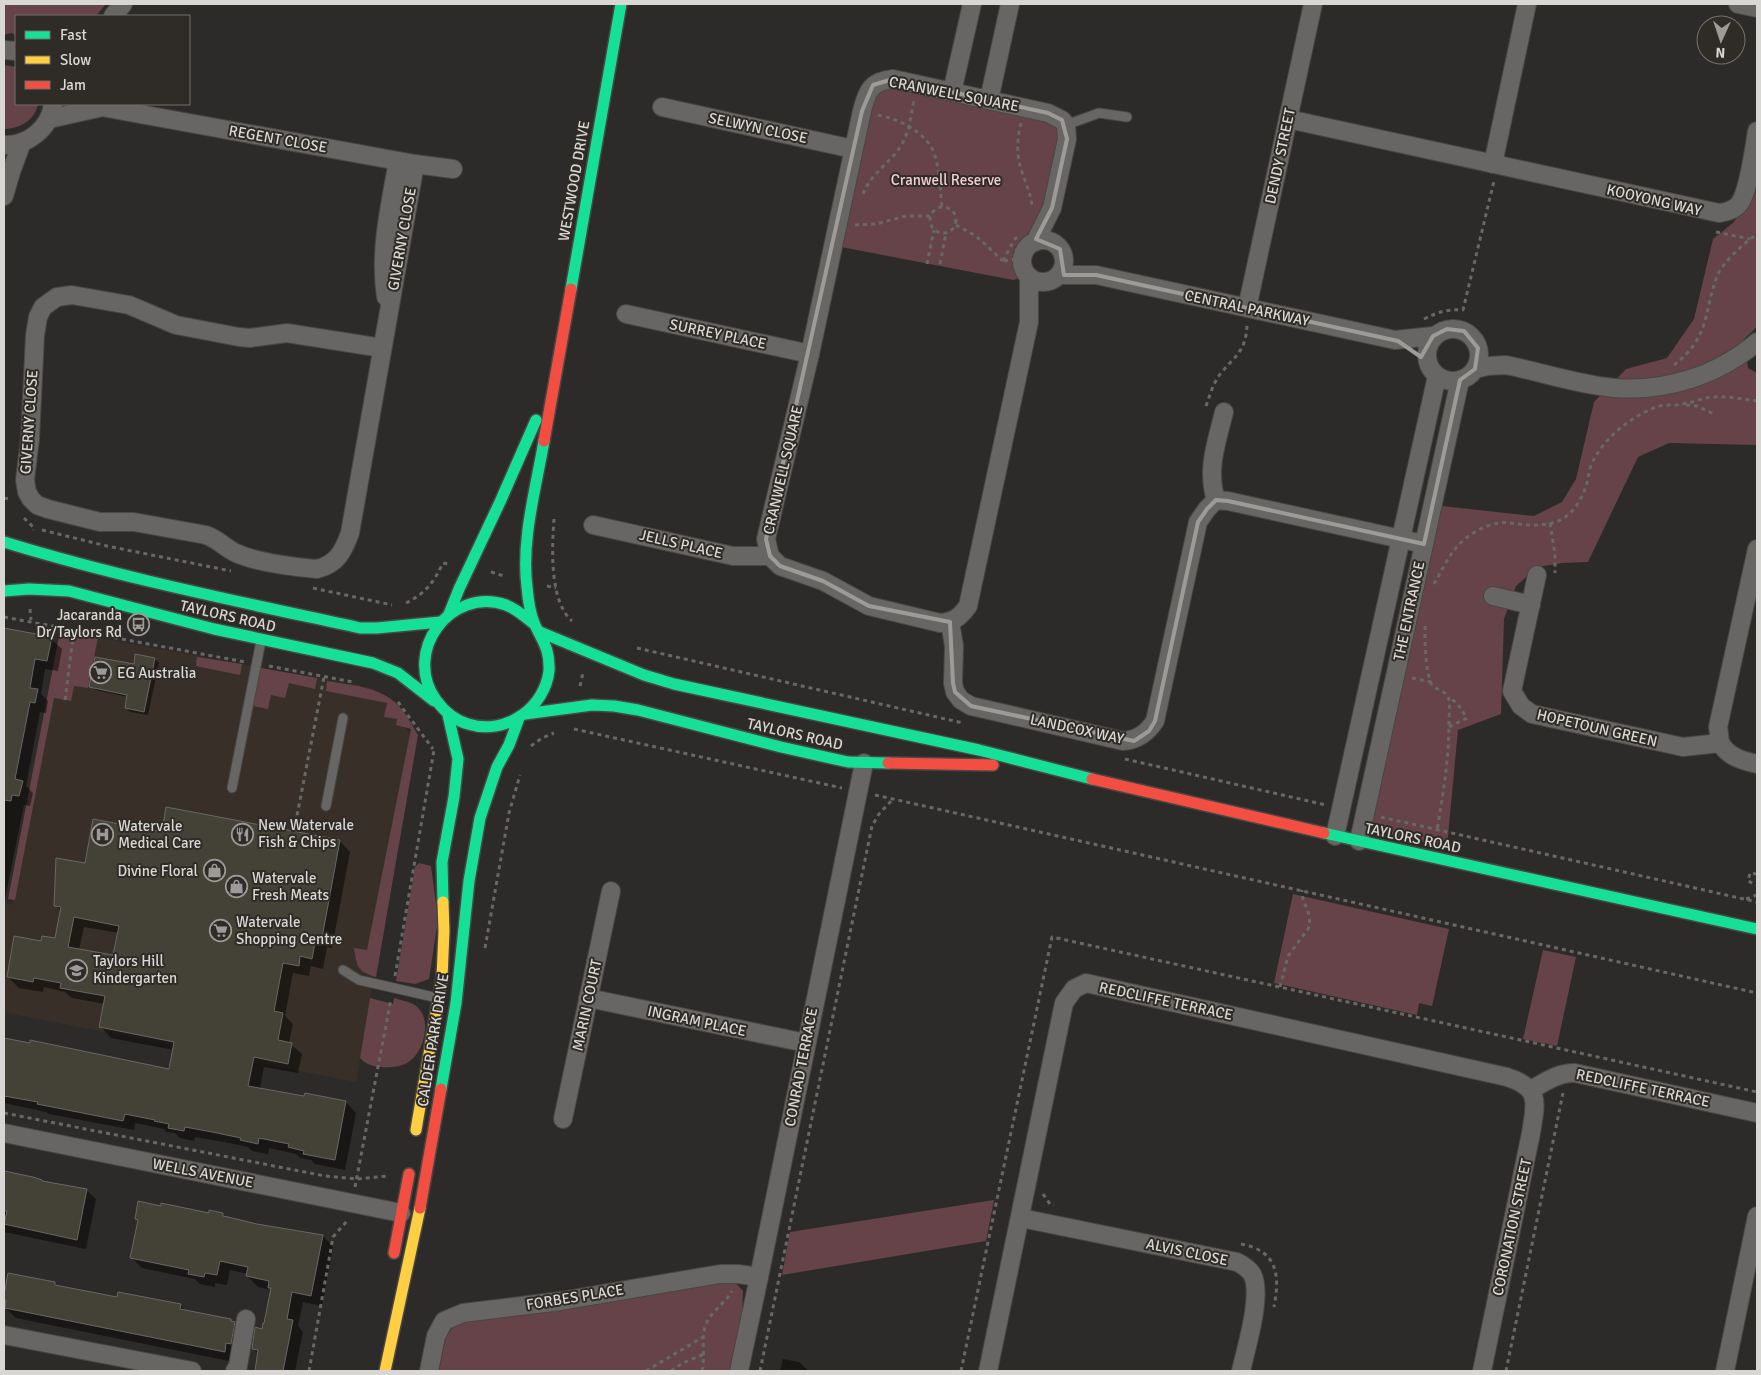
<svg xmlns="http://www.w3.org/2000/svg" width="1761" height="1375" viewBox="0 0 1761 1375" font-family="Signika,sans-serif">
  <rect width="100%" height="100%" fill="#2d2b29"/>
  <!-- built -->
  <path fill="#383028" d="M61 631 373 688 414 739 356 1082 4 1012V903L12 905Z"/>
  <!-- green -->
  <g fill="#654348">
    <path d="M4 4H106L96 16H16V35L11 33 4 35Z"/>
    <path d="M4 65 16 67V104H38C35 120 20 129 4 129Z"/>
    <path d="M898 82 1056 123 1060 137 1041 218 1020 244 1016 255 1017 267 1023 277 1013 280 841 247 872 101 883 86Z"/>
    <path d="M1757 174V327L1744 339 1748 368 1757 373V445L1669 443 1638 457 1588 562 1562 563 1538 567 1516 586 1504 619 1501 714 1458 730 1447 847 1382 833 1371 824 1442 506 1534 516 1562 502 1576 479 1594 402 1626 369 1667 358 1694 319 1713 239 1734 222 1755 185Z"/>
    <path d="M60 631 98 637 88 688 74 686 71 701 54 698 15 900 8 899Z"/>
    <path d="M197 657 242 664 240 675 196 666Z"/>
    <path d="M261 668 317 678 315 689 289 683 285 698 271 695 268 709 253 706Z"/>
    <path d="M327 681C350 685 381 687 398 705 406 713 412 725 418 735L376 977C357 971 357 967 354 948L367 950 411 729 396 725 397 719 384 717 387 703 326 691Z"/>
    <path d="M419 863 431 866 438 920 429 979 415 984 396 981 415 867Z"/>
    <path d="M1293 894 1449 929 1432 1006 1419 1003 1417 1015 1274 983Z"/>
    <path d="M1543 950 1576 957 1557 1046 1523 1039Z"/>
    <path d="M370 998 393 1004 394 998C400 1000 407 1001 413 1004 434 1015 425 1053 407 1063 399 1067 389 1068 381 1067 372 1066 367 1065 360 1058Z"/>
    <path d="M994 1200 986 1241 782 1275 790 1232Z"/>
    <path d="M725 1277 735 1282 743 1291 742 1314 729 1371H439L446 1336 457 1322Z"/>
  </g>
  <!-- shadow -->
  <g fill="#0007" fill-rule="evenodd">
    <path d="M4 630 51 639 62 649 58 671 45 669 41 694 48 701 46 713 40 712 26 786 33 793 30 806 24 805 4 904Z"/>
    <path d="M155 659 159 663 148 715 130 712 126 708 128 697 95 690 91 686 135 666Z"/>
    <path d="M167 808 340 841 350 852 332 948 327 947 323 969 311 966 309 976 293 973 285 1016 293 1024 289 1043 302 1054 298 1073 264 1067 260 1088 305 1098 306 1095 346 1102 356 1113 345 1170 315 1164 311 1160 300 1158 296 1154 269 1148 268 1154 252 1151 248 1147 224 1142 195 1137 194 1141 180 1138 175 1133 166 1132 164 1129 135 1123 134 1130 49 1114 46 1112 4 1103V1039L170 1071 174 1050 111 1038 101 1027 105 1004 72 998 65 992 44 987 43 992 19 988 8 977 42 942 56 939 61 911 56 906 86 864 163 833ZM84 927 119 933 114 957 79 950Z"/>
    <path d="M4 1173 33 1178 44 1183 86 1190 96 1199 86 1249 4 1232Z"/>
    <path d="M210 1214H223L228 1219 323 1236 333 1247 322 1306 303 1302 298 1326 303 1332 295 1371H256L258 1354 253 1348 263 1330 272 1290 258 1287 247 1276 248 1274 230 1270 227 1285 215 1283V1287L200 1284 195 1279 142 1268 131 1257 138 1221 136 1219Z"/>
    <path d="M55 1283 58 1286 118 1298 180 1305 186 1311 230 1320 244 1334 234 1362 16 1318 6 1308 7 1302 4 1299Z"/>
    <path d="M783 1359 799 1362 809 1371H780Z"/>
  </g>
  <!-- building -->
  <g fill="#444236" stroke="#686765" fill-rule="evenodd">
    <path d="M4 628 52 637 47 661 35 659 30 688 38 689 35 703 30 702 15 779 23 781 19 796 12 795 11 801 4 800Z"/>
    <path d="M135 654 155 658 144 712 125 708 127 695 89 687 95 657 134 664Z"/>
    <path d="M166 807 340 840 322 938 316 937 312 959 300 956 299 966 283 963 274 1011 283 1013 278 1040 292 1043 288 1064 254 1057 248 1086 304 1096 305 1093 346 1101 335 1160 303 1154 304 1151 288 1147 289 1144 259 1138 258 1144 240 1140 241 1138 212 1132 185 1127 184 1131 168 1128 169 1124 154 1121 155 1120 125 1114 123 1121 37 1104 38 1102 4 1096V1038L30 1043V1040L169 1069 174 1042 99 1027 105 996 60 988 61 983 34 978 33 982 7 977 14 936 41 941 42 936 55 938 61 907 54 906 56 858 85 863 93 819 162 832ZM74 917 119 926 113 955 68 947Z"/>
    <path d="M4 1171 33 1177 42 1180V1181L87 1189 77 1240 4 1224 7 1211H4Z"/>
    <path d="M138 1201 161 1206V1203L209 1213V1210L223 1213V1216L228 1217 257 1224 323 1235 311 1296 292 1292 287 1319 293 1320 283 1371H255L258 1350 252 1349 255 1327 262 1329 263 1323H264L271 1288H268L269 1281 246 1276 248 1267 220 1261 217 1275 205 1273 204 1277 188 1274 189 1270 130 1258 138 1220 135 1219Z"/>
    <path d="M8 1273 55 1282V1285L117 1297 118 1292 181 1304 180 1309 231 1319V1321L235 1322 231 1344 226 1343 225 1352 5 1308 6 1300H4V1295Z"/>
  </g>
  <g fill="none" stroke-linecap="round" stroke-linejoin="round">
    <defs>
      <g id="lane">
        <path d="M1066 125 1099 113 1127 117"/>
        <path d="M232 788 261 641"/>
        <path d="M326 806 343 718"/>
        <path d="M343 970 359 980 438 998"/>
      </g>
      <g id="street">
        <path d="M1738 4 1757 8"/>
        <path d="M113 16 123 4"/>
        <path d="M4 50 16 51"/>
        <path d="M952 92 972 4"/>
        <path d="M989 100 1010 4"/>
        <path d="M97 104 107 108 415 164 453 169"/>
        <path d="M662 107 853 149"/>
        <path d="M49 119 103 107"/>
        <path d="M1288 119 1719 213C1727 212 1735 210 1740 203 1749 189 1754 149 1757 131"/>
        <path d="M4 145C28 146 50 128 53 104"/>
        <path d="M1493 164 1527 4"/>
        <path d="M4 196 11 172 22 142"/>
        <circle cx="1043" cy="261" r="21"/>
        <path d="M1059 275H1096L1395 340 1433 336"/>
        <path d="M1029 277V322L968 606C960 617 954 622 940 623L869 606 823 581 780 566 770 556 766 539 810 354 862 111C867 91 871 81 893 79L1048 113 1062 120 1066 125 1067 139 1052 208 1035 242"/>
        <path d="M386 297C379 251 390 206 398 161"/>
        <path d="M1247 308 1313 4"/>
        <path d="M626 314 810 354"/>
        <circle cx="1453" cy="355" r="26"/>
        <path d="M382 348 287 333 250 338 239 337 176 325 129 305 72 295 57 297 43 307 38 317 35 335 30 439 25 480 27 492 31 499 37 505 48 509 100 522H134L206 535C218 539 225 548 236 553 258 563 294 567 317 569 337 564 343 552 350 533L415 164"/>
        <path d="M1475 369 1488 366 1506 365C1541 372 1579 385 1615 388 1666 392 1718 375 1757 342"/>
        <path d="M1216 500C1206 469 1217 442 1224 412"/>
        <path d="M593 525 733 556H770"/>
        <path d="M1757 549 1718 727C1719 731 1719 738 1720 742 1727 757 1744 761 1757 764"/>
        <path d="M1537 575 1512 691 1521 706 1532 714 1683 747 1720 743"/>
        <path d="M1493 596 1531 605"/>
        <path d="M950 622 954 646 953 683 955 692 961 700 971 706 1123 741C1138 740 1147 733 1155 721L1198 522 1207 509 1216 500 1228 501 1424 544"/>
        <path d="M1335 836 1437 376"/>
        <path d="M1359 841 1460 380"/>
        <path d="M588 998 806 1043"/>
        <path d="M1531 1090C1545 1082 1559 1072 1575 1073L1757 1113"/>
        <path d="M563 1119 611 891"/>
        <path d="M4 1133 401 1213"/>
        <path d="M1021 1218 1237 1262C1243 1265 1248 1268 1252 1274 1263 1294 1246 1348 1241 1371"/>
        <path d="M4 1335 192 1371"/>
        <path d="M235 1371 238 1366 246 1319"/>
        <path d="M429 1371 436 1336 444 1321 463 1313 561 1301 720 1274H738L759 1277"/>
        <path d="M739 1371 759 1277 864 763"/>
        <path d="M988 1371 1064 1003 1074 989 1086 983 1507 1077C1541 1088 1536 1102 1531 1133L1482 1371"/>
        <path d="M1725 1371 1757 1216"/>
      </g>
      <g id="fast">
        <path d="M571 289 621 4"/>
        <path d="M4 542C121 578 241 602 360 628H377L440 622"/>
        <path d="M4 591 29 589 69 591 214 629 373 663 398 673 434 701"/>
        <path d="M449 614 459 589 500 502 536 420"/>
        <path d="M534 624C525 617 517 609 506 605 450 586 402 652 436 700 444 711 454 720 468 724 487 730 507 726 522 715 537 705 547 688 549 671 550 649 543 642 535 625 530 614 528 599 527 587 521 540 536 488 544 441"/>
        <path d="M540 632 644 675 674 684 979 750 1092 779"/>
        <path d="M525 714 592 705 614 706 638 710 781 747 848 762 888 763"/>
        <path d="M1324 833 1757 929"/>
        <path d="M443 902 442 862 454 797 458 759 448 715"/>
        <path d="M441 1089 456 1003 469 881 480 818 497 767 509 745 519 718"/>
      </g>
      <g id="slow">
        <path d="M416 1130 442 978 444 931 443 902"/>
        <path d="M385 1371 420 1208"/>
      </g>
      <g id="jam">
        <path d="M544 441 571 289"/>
        <path d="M888 763 993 765"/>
        <path d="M1092 779 1324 833"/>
        <path d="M420 1208 441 1089"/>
        <path d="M394 1253 409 1174"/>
      </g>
    </defs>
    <!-- lane casing -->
    <use href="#lane" stroke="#484744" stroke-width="11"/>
    <!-- street casing -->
    <use href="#street" stroke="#484744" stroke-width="20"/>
    <!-- fast casing -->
    <use href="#fast" stroke="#484744" stroke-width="14"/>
    <!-- slow casing -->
    <use href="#slow" stroke="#484744" stroke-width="14"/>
    <!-- jam casing -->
    <use href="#jam" stroke="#484744" stroke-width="14"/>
    <!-- path -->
    <g stroke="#696867" stroke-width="3" stroke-dasharray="4 4" stroke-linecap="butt">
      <path d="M878 115C899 119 926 132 934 153 940 170 940 189 942 207"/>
      <path d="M1021 123C1017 139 1016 156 1022 172 1026 184 1031 194 1032 207"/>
      <path d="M863 194C872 171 893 162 903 142 910 129 911 114 914 100"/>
      <circle cx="943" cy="220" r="13"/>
      <path d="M855 225 876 224 906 216H931"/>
      <path d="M956 225 976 236 1003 261"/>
      <path d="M1716 232 1750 239"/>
      <path d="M1003 261 1014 240 1020 234"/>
      <path d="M1004 261 1022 258"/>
      <path d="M927 264 934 230"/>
      <path d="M940 264 946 233"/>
      <path d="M1424 319C1438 312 1447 309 1463 310L1494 181"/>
      <path d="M1674 365C1710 337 1703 315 1717 276 1723 262 1744 243 1757 234"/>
      <path d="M1686 405 1697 406 1716 415"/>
      <path d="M1206 406C1210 395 1213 383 1221 373 1236 355 1246 351 1247 325"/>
      <path d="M4 498 10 499"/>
      <path d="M24 518 34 528 33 530"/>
      <path d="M554 519C552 547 549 601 572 621"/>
      <path d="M1550 523 1555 554V573"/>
      <path d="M42 530 107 546 231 571"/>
      <path d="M491 572 504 576"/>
      <path d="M1434 584C1441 572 1447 558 1456 548 1467 534 1492 520 1510 523 1527 525 1545 528 1562 519 1576 511 1584 495 1588 479 1589 473 1590 466 1593 461 1605 437 1631 417 1656 407 1664 404 1674 406 1682 404 1692 403 1702 398 1712 397 1727 396 1742 399 1757 401"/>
      <path d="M547 586 556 588"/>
      <path d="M313 588 392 605"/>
      <path d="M406 603C425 594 434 582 443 563L448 564"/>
      <path d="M30 609 31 620"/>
      <path d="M4 617 245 662"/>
      <path d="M1425 626C1425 642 1425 669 1431 683 1435 691 1448 690 1449 700 1450 708 1449 716 1449 723 1449 759 1443 794 1437 830"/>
      <path d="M637 648 963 723"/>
      <path d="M269 666 353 682"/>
      <path d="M1412 678 1431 682"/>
      <path d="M580 686 583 673"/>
      <path d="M65 700 74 629"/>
      <path d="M398 702 433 749"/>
      <path d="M1449 727 1467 718 1457 703 1450 698"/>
      <path d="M574 729 842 788"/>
      <path d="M531 746 542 738 554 733"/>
      <path d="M1125 759 1326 805"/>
      <path d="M875 795 1757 993"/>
      <path d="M1381 817 1757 902"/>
      <path d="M294 831 324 677"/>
      <path d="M1757 874 1750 873 1748 881 1757 885"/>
      <path d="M1746 899 1757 895"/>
      <path d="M485 948 509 813 520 775"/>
      <path d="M395 976 434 750"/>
      <path d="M1280 987 1288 956 1308 929C1314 912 1301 905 1302 890"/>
      <path d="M4 1113 325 1176 357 1179 387 1176"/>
      <path d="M355 1187 391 999"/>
      <path d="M1043 1194 1050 1204 1054 1205"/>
      <path d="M1241 1244C1278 1251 1280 1275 1274 1307"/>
      <path d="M309 1371 333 1237 348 1220"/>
      <path d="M646 1371 703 1337"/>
      <path d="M671 1371 683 1363 704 1354"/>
      <path d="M702 1371C706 1356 700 1339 706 1324 711 1311 725 1304 732 1291"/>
      <path d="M760 1371 872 826 879 814 893 799"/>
      <path d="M961 1371 1052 937 1757 1092"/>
      <path d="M1506 1371 1563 1093"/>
    </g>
    <!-- lane -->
    <use href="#lane" stroke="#686664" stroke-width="9"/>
    <!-- street -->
    <use href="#street" stroke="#686664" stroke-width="18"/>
    <!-- fast -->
    <use href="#fast" stroke="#16e098" stroke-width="11"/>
    <!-- slow -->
    <use href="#slow" stroke="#ffcf43" stroke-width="11"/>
    <!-- jam -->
    <use href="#jam" stroke="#f24e42" stroke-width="11"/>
  </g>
  <!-- marked area -->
  <path fill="none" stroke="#9d9b98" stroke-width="4" stroke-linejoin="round" d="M893 79 1048 113 1062 120 1067 139 1052 208 1036 239 1060 249 1064 275H1096L1398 341 1421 357 1433 336 1447 329 1464 331 1478 348 1475 369 1460 380 1424 544 1228 501 1216 500 1207 509 1198 522 1155 721 1149 731 1134 741 971 706 955 692 953 683 950 622 869 606 823 581 780 566 770 556 766 539 862 111 873 85Z"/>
  <!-- icons -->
  <defs>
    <symbol id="bus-ring" viewBox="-11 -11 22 22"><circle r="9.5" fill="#2f2b27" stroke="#9d9b98" stroke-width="1.5"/><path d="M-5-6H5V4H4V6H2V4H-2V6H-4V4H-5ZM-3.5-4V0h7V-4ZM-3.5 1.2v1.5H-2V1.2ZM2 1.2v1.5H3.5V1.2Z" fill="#9d9b98"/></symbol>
    <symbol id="supermarket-ring" viewBox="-11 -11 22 22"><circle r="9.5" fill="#2f2b27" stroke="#9d9b98" stroke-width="1.5"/><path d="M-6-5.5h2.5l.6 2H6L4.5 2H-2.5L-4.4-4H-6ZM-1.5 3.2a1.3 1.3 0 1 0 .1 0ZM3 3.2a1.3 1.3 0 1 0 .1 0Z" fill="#9d9b98"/></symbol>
    <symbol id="restaurant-ring" viewBox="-11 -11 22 22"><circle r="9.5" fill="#2f2b27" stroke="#9d9b98" stroke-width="1.5"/><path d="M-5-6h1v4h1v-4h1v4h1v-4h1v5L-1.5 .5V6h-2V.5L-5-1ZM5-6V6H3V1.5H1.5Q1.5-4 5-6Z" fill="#9d9b98"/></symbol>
    <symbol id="hospital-ring" viewBox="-11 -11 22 22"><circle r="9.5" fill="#2f2b27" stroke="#9d9b98" stroke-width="1.5"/><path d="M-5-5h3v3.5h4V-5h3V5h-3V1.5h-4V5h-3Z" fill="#9d9b98"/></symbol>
    <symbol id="shop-ring" viewBox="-11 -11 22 22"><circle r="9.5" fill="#2f2b27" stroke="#9d9b98" stroke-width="1.5"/><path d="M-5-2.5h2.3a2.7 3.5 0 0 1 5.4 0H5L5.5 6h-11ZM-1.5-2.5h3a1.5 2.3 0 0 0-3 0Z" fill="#9d9b98"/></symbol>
    <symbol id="school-ring" viewBox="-11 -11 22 22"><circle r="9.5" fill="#2f2b27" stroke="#9d9b98" stroke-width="1.5"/><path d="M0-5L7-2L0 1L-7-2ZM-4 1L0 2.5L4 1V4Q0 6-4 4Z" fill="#9d9b98"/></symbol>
  </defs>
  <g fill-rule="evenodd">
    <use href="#bus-ring" x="126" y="612" width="25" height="25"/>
    <use href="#supermarket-ring" x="88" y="660" width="25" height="25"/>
    <use href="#restaurant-ring" x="230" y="822" width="25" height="25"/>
    <use href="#hospital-ring" x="90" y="822" width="25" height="25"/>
    <use href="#shop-ring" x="202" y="858" width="25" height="25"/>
    <use href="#shop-ring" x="224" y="874" width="25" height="25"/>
    <use href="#supermarket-ring" x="208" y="918" width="25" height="25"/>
    <use href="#school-ring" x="64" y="958" width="25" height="25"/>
  </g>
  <g text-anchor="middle" stroke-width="4" stroke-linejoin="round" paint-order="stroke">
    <!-- street labels -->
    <g font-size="15" fill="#d9d7d4" stroke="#2f2b27">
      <text transform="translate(954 94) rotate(11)" y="5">CRANWELL SQUARE</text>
      <text transform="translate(758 128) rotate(12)" y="5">SELWYN CLOSE</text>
      <text transform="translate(278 139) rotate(10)" y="5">REGENT CLOSE</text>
      <text transform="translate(1280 156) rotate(-78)" y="5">DENDY STREET</text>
      <text transform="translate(574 181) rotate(-80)" y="5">WESTWOOD DRIVE</text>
      <text transform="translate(1654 200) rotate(13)" y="5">KOOYONG WAY</text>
      <text transform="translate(402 239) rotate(-80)" y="5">GIVERNY CLOSE</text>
      <text transform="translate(1247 308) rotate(12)" y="5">CENTRAL PARKWAY</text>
      <text transform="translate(718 334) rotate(12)" y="5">SURREY PLACE</text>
      <text transform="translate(29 422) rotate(-86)" y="5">GIVERNY CLOSE</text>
      <text transform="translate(783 470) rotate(-77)" y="5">CRANWELL SQUARE</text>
      <text transform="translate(681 544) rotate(13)" y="5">JELLS PLACE</text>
      <text transform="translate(1409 611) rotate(-78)" y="5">THE ENTRANCE</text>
      <text transform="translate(228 616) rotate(13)" y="5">TAYLORS ROAD</text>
      <text transform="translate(1597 728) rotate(13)" y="5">HOPETOUN GREEN</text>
      <text transform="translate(1077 729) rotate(12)" y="5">LANDCOX WAY</text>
      <text transform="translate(795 734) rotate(13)" y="5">TAYLORS ROAD</text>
      <text transform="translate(1413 838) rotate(12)" y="5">TAYLORS ROAD</text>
      <text transform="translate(1166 1001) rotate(12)" y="5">REDCLIFFE TERRACE</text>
      <text transform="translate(587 1005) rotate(-78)" y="5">MARIN COURT</text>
      <text transform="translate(697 1021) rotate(12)" y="5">INGRAM PLACE</text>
      <text transform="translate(433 1040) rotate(-81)" y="5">CALDER PARK DRIVE</text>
      <text transform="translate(801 1067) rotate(-79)" y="5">CONRAD TERRACE</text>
      <text transform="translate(1643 1088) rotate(12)" y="5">REDCLIFFE TERRACE</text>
      <text transform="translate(203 1173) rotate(11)" y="5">WELLS AVENUE</text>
      <text transform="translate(1512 1227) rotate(-78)" y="5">CORONATION STREET</text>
      <text transform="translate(1187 1252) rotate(12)" y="5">ALVIS CLOSE</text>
      <text transform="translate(575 1297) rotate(-9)" y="5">FORBES PLACE</text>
    </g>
    <!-- park labels -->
    <g font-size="15" fill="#f3ced2" stroke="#2f2b27">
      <text x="946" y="185">Cranwell Reserve</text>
    </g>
    <!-- poi labels -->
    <g font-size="15" fill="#d9d7d4" stroke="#2f2b27" text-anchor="start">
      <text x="122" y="620" text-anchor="end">Jacaranda<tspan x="122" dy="17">Dr/Taylors Rd</tspan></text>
      <text x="117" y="678">EG Australia</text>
      <text x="258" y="830">New Watervale<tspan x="258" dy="17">Fish &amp; Chips</tspan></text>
      <text x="118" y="831">Watervale<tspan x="118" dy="17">Medical Care</tspan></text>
      <text x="198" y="876" text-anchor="end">Divine Floral</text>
      <text x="252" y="883">Watervale<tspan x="252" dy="17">Fresh Meats</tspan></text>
      <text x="236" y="927">Watervale<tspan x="236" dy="17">Shopping Centre</tspan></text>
      <text x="93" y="966">Taylors Hill<tspan x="93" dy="17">Kindergarten</tspan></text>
    </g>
  </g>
  <!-- border -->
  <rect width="1761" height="1375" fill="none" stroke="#d9d7d4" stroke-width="10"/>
  <!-- legend -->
  <rect x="15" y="15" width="175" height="90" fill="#2f2b27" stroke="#73706c"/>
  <rect x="25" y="31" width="25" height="8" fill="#16e098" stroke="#73706c"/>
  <text x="60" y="40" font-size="15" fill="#d9d7d4">Fast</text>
  <rect x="25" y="56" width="25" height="8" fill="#ffcf43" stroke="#73706c"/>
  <text x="60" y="65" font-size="15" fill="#d9d7d4">Slow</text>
  <rect x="25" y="81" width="25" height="8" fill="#f24e42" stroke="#73706c"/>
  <text x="60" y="90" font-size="15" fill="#d9d7d4">Jam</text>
  <!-- north arrow -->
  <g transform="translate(1721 40) rotate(183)"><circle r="24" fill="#2f2b27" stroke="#73706c"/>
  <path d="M0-4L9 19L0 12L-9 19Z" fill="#9d9b98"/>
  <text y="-8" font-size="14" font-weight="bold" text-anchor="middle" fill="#d9d7d4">N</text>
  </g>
</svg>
